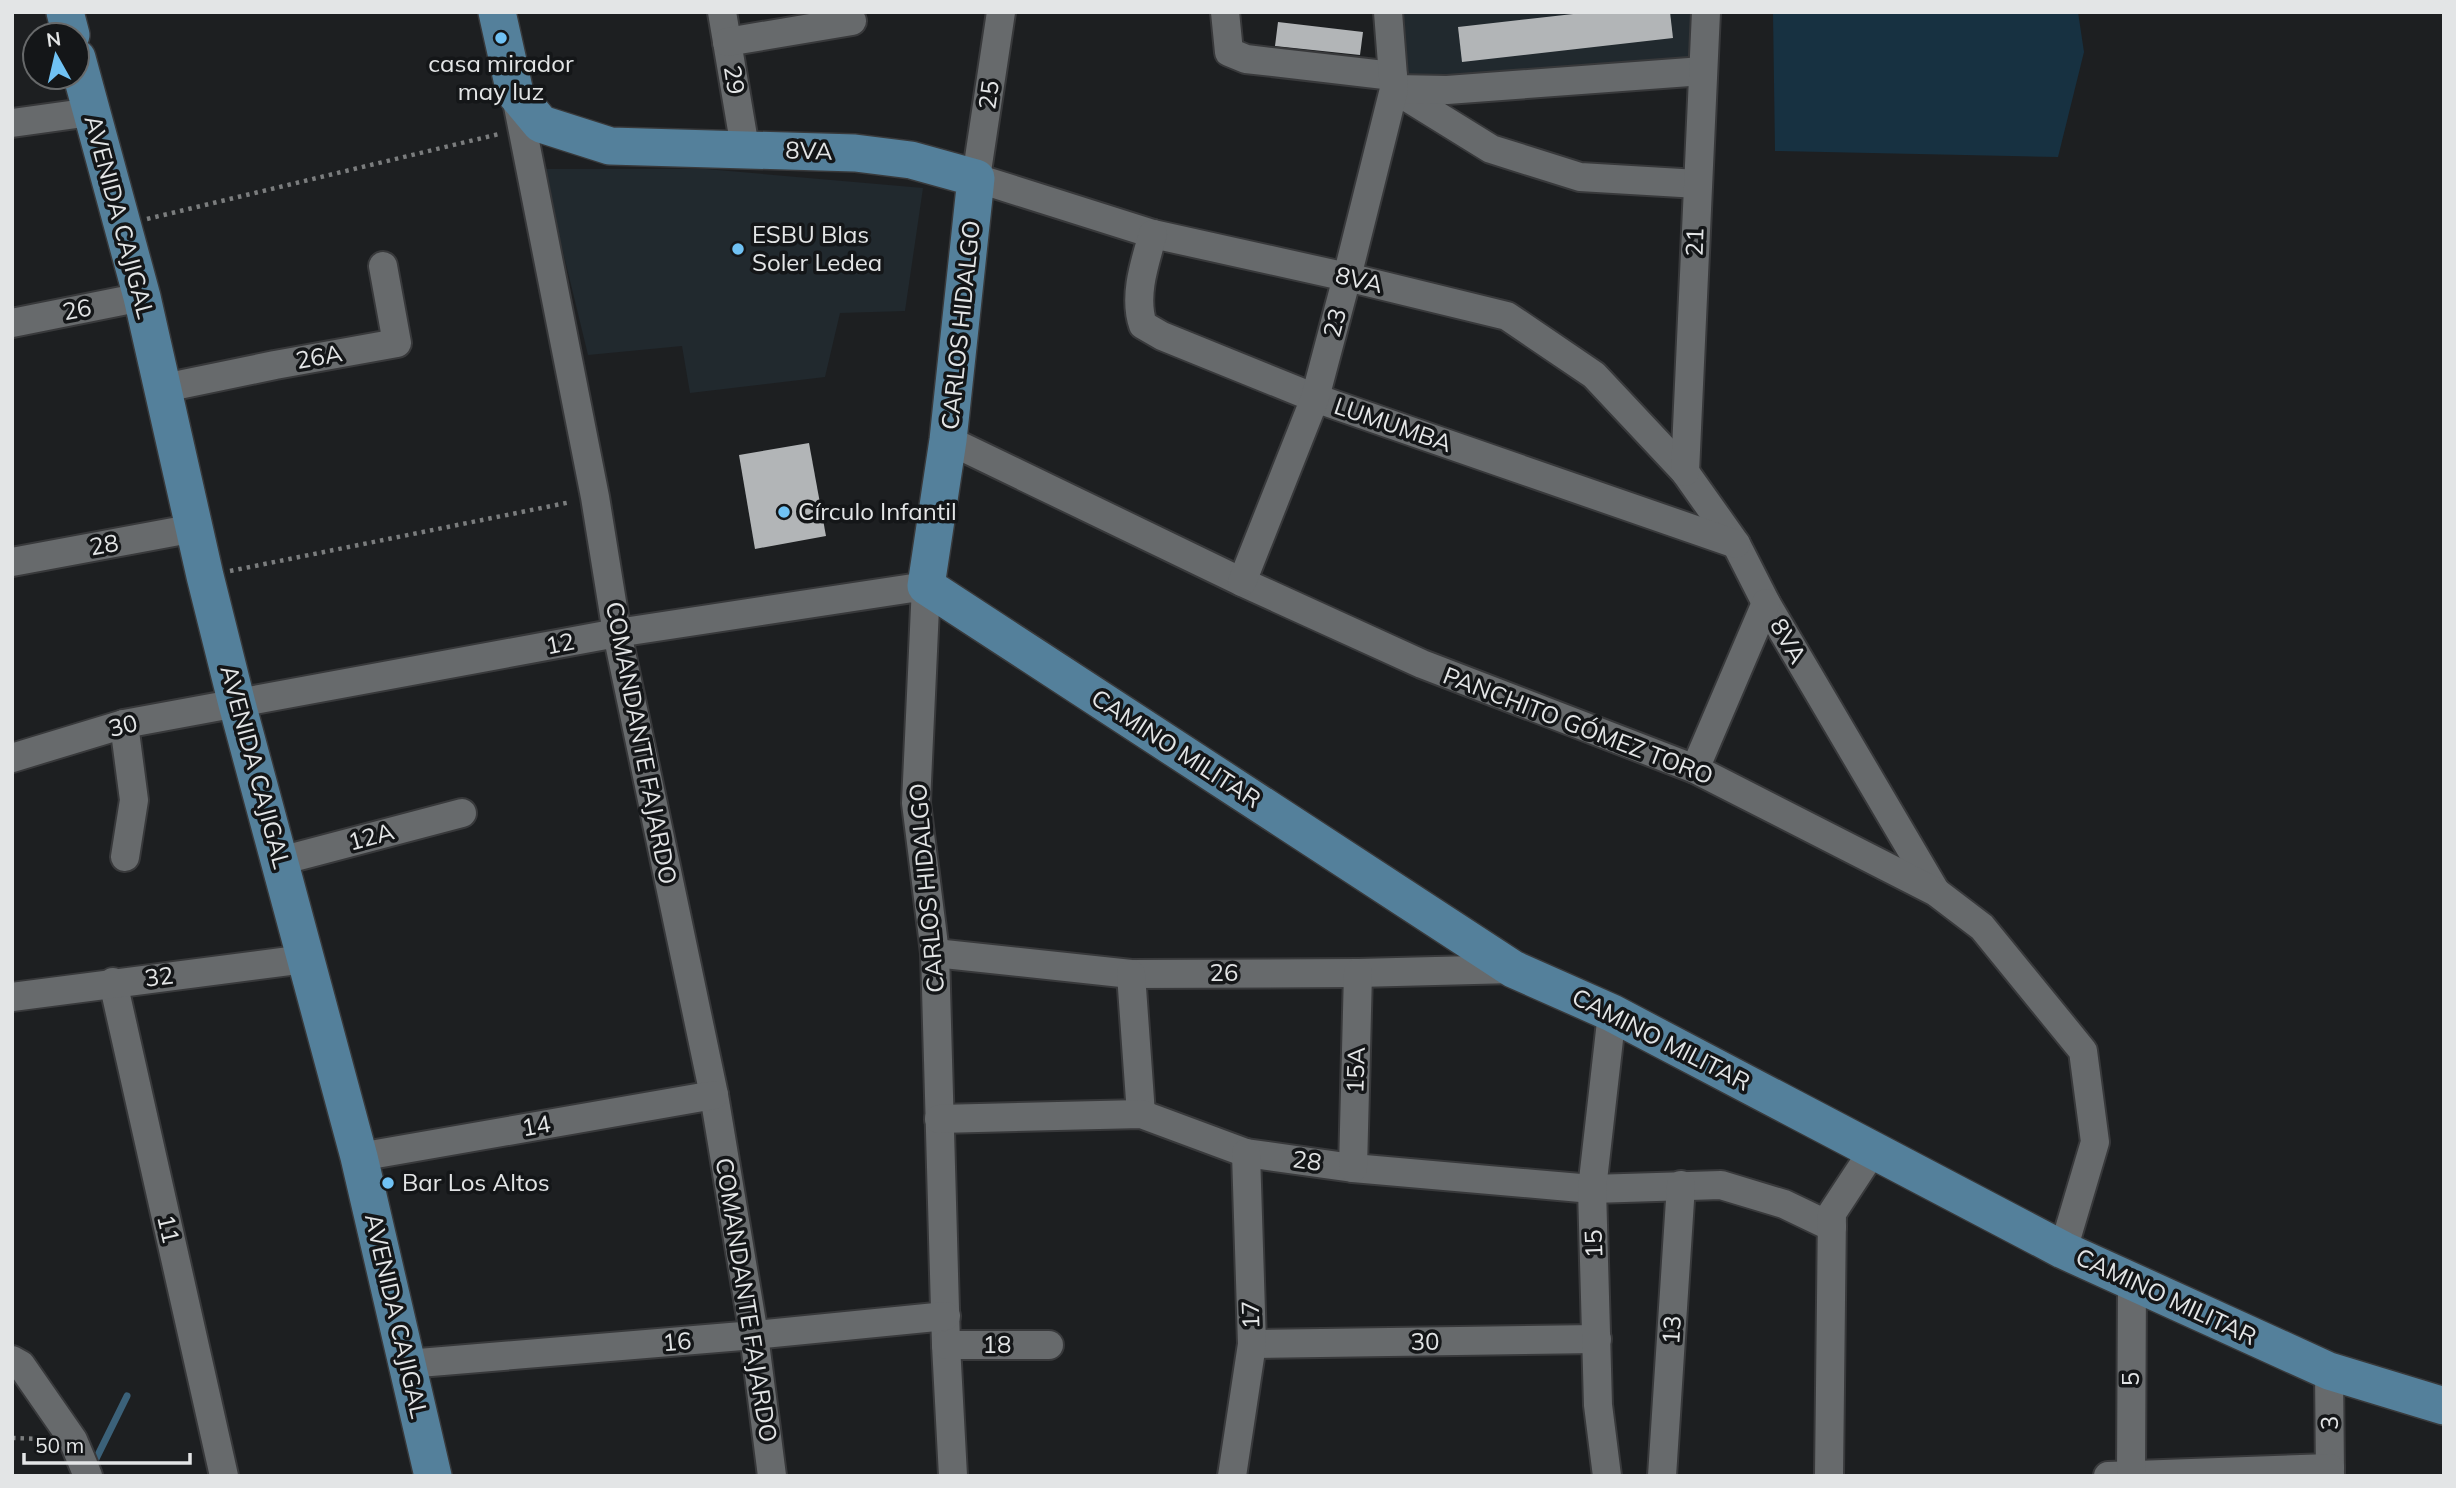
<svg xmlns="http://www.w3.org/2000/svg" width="2456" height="1488" viewBox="0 0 2456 1488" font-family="Mulish,sans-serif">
  <rect width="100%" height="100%" fill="#1d1f21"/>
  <!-- built -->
  <g fill="#21292e">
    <path d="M1376 12H1700V59L1383 82Z"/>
    <path d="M543 169H706L923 188 905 311 840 313 825 377 690 393 682 346 588 355Z"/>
  </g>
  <!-- green -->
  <path fill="#173141" d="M1773 12H2078L2084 52 2058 157 1775 151Z"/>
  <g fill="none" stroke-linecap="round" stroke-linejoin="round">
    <!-- stream -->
    <path stroke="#3b6179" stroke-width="7" d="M92 1467 127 1396"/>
  </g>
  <!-- building -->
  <g fill="#b2b5b7">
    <path d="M1591 12H1670L1673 38 1462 62 1458 27Z"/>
    <path d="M1278 22 1363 32 1360 55 1275 46Z"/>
    <path d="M809 443 826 536 755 549 739 455Z"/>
  </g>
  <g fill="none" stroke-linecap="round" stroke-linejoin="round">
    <defs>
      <g id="minor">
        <path d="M722 12 745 148"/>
        <path d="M1001 12 976 178 1153 234 1347 277 1507 316 1594 375 1685 472 1736 544 1766 603 1936 892"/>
        <path d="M1225 12 1229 52 1246 59 1393 76"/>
        <path d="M727 42 852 21"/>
        <path d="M1394 89 1491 149 1580 177 1698 184"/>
        <path d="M1396 89 1447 90 1703 71"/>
        <path d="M516 96 595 497 617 633 714 1095 754 1335 772 1476"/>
        <path d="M12 123 91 112"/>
        <path d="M1153 234C1145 262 1133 296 1143 325L1162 336 1315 398 1736 544"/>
        <path d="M12 323 142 297"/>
        <path d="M164 388 275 365 397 343 383 266"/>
        <path d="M948 440 1242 582 1422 664 1695 769 1936 892 1982 927 2083 1051 2095 1142 2063 1250"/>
        <path d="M1685 472 1706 12"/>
        <path d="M12 562 195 528"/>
        <path d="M1242 582 1315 398 1347 277 1394 89 1388 12"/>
        <path d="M124 724 134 800 125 857"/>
        <path d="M12 758 124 724 617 633 926 586 916 803 935 953 946 1345 953 1476"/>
        <path d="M1695 769 1766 603"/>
        <path d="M280 861 462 813"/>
        <path d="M935 953 1131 974 1358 973 1513 969"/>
        <path d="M1131 974 1141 1114"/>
        <path d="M113 982 224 1476"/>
        <path d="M12 997 305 959"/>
        <path d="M939 1119 1141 1114 1246 1153 1353 1168 1592 1189 1721 1185 1784 1204 1832 1227"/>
        <path d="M359 1157 714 1095"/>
        <path d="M1353 1168 1358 973"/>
        <path d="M1252 1344 1597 1339"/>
        <path d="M946 1345H1049"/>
        <path d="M12 1360 21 1365 73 1440 88 1476"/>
        <path d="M407 1364 754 1335 946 1316"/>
        <path d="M2329 1371 2330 1476"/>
        <path d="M1232 1476 1252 1344 1246 1153"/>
        <path d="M1607 1476 1598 1405 1592 1189 1612 1013"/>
        <path d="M1662 1476 1681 1185"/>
        <path d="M1829 1476 1832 1213 1874 1149"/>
        <path d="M2108 1476 2330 1468"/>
        <path d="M2131 1476 2132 1282"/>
      </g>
      <g id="major">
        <path d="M65 12 71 35"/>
        <path d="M497 12 515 93 541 124 610 146 855 153 911 160 976 178 948 440 926 586 1513 969 1612 1013 2063 1250 2329 1371 2444 1406"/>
        <path d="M77 58 142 297 205 576 237 704 359 1157 433 1476"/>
      </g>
    </defs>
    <!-- minor casing -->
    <use href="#minor" stroke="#38393b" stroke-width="32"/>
    <!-- major casing -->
    <use href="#major" stroke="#38393b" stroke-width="40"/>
    <!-- path -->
    <g stroke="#7b7d7e" stroke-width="4.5" stroke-dasharray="3.5 5" stroke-linecap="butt">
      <path d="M147 219 499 134"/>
      <path d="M230 571 571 502"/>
      <path d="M12 1438 44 1439"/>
    </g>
    <!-- minor -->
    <use href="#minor" stroke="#676a6c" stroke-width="28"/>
    <!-- major -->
    <use href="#major" stroke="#54809b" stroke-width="37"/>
  </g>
  <!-- markers -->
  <g fill="#70c2f4" stroke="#141618" stroke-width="2.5">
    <circle cx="501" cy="38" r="7"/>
    <circle cx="738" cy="249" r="7"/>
    <circle cx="784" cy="512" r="7"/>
    <circle cx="388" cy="1183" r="7"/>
  </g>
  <g text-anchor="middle" stroke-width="7" stroke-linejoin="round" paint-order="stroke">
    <!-- poi labels -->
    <g font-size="24" fill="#e3e5e6" stroke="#141618" text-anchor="start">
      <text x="501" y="72" text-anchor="middle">casa mirador<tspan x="501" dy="28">may luz</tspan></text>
      <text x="752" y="243">ESBU Blas<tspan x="752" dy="28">Soler Ledea</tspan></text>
      <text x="798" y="520">Círculo Infantil</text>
      <text x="402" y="1191">Bar Los Altos</text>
    </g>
    <!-- street labels -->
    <g font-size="24" fill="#e3e5e6" stroke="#141618">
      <text transform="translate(734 80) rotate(81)" y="8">29</text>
      <text transform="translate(989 95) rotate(-82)" y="8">25</text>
      <text transform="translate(809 151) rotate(2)" y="8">8VA</text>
      <text transform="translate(119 217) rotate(75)" y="8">AVENIDA CAJIGAL</text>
      <text transform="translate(1695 242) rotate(-88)" y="8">21</text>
      <text transform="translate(1359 280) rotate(13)" y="8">8VA</text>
      <text transform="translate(77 310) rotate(-11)" y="8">26</text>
      <text transform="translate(1335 323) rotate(-75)" y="8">23</text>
      <text transform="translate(961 325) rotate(-84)" y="8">CARLOS HIDALGO</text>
      <text transform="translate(319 357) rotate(-10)" y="8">26A</text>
      <text transform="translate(1393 425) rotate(19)" y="8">LUMUMBA</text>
      <text transform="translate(104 545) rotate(-10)" y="8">28</text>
      <text transform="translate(1788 641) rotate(60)" y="8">8VA</text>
      <text transform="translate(560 644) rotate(-11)" y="8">12</text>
      <text transform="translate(123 726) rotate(-14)" y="8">30</text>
      <text transform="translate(1578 726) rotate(21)" y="8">PANCHITO GÓMEZ TORO</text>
      <text transform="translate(641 743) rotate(79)" y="8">COMANDANTE FAJARDO</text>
      <text transform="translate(1176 749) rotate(33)" y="8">CAMINO MILITAR</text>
      <text transform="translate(255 767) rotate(75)" y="8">AVENIDA CAJIGAL</text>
      <text transform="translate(371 837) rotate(-15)" y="8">12A</text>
      <text transform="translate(927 888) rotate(-95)" y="8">CARLOS HIDALGO</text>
      <text x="1224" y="981">26</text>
      <text transform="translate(159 977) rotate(-7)" y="8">32</text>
      <text transform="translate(1661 1040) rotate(27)" y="8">CAMINO MILITAR</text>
      <text transform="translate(1356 1070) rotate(-88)" y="8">15A</text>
      <text transform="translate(536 1126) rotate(-10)" y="8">14</text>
      <text transform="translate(1307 1161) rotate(8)" y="8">28</text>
      <text transform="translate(168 1229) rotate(77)" y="8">11</text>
      <text transform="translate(1594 1244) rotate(-92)" y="8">15</text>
      <text transform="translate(2166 1297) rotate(25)" y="8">CAMINO MILITAR</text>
      <text transform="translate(746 1300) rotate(81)" y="8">COMANDANTE FAJARDO</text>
      <text transform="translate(1251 1315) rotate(-92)" y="8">17</text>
      <text transform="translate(396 1316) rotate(77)" y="8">AVENIDA CAJIGAL</text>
      <text transform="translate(1672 1330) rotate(-86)" y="8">13</text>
      <text transform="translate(677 1342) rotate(-5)" y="8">16</text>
      <text transform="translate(1425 1342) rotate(-1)" y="8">30</text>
      <text x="997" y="1353">18</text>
      <text transform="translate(2131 1379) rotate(-90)" y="8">5</text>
      <text transform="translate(2330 1423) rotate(-91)" y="8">3</text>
    </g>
  </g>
  <!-- border -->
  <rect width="2456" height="1488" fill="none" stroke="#e3e5e6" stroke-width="28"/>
  <!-- north arrow -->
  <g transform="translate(56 56) rotate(352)"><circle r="33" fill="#141618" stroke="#67696a" stroke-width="2"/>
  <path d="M0-5L12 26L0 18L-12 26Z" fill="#70c2f4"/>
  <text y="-10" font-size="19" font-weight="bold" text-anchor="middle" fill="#e3e5e6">N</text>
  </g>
  <!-- scale -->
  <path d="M24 1453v10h166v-10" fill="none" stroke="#e3e5e6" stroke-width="3.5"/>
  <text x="35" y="1453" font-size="21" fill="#e3e5e6" stroke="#141618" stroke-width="5" paint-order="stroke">50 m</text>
</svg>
